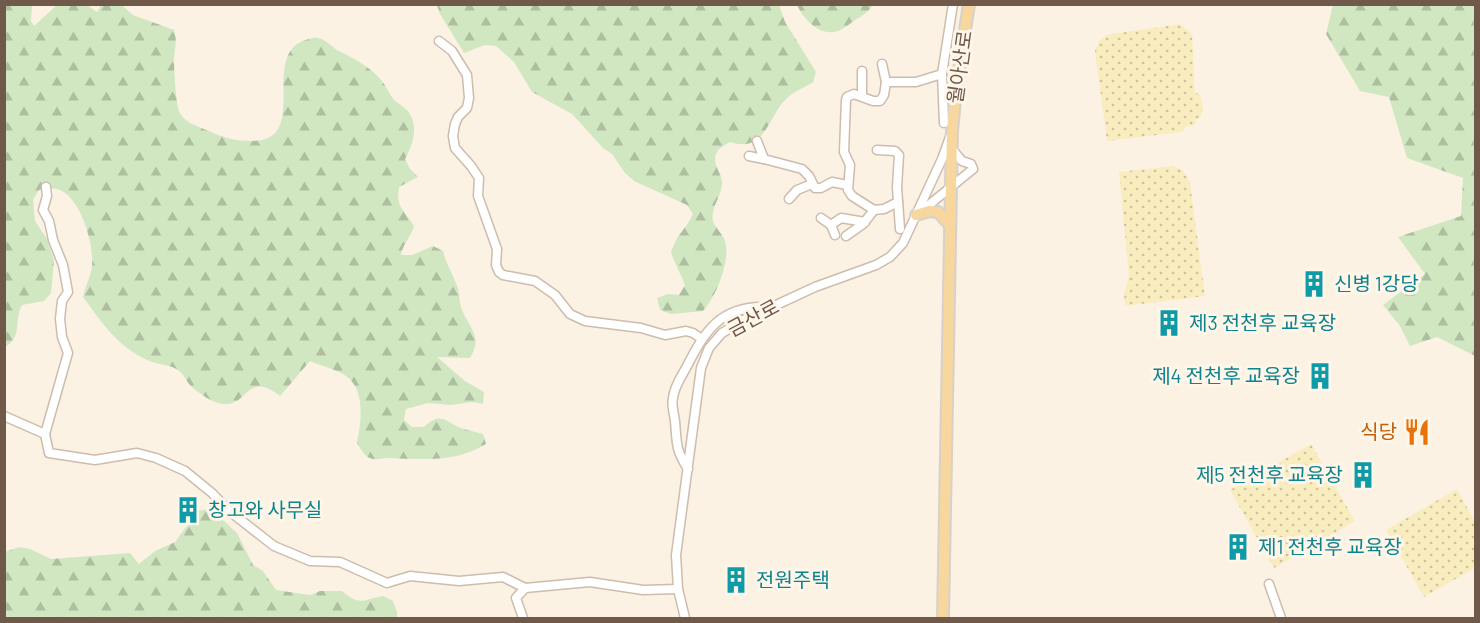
<svg xmlns="http://www.w3.org/2000/svg" width="1480" height="623" viewBox="0 0 1480 623" font-family="Barlow,'Noto Sans KR',sans-serif">
  <defs>
    <pattern id="forest-firs" width="22" height="20" patternUnits="userSpaceOnUse" patternTransform="scale(1.5)"><rect width="22" height="20" fill="#d1e7c2"/><path d="M5 1l3.5 6h-7zM16 11l3.5 6h-7z" fill="#aebea0"/></pattern>
    <pattern id="sand-dots" width="8" height="8" patternUnits="userSpaceOnUse" patternTransform="scale(1.5)"><rect width="8" height="8" fill="#f9edbf"/><path d="M2 2h.1M6 6h.1" fill="none" stroke="#cec39d" stroke-width="1.8" stroke-linecap="round"/></pattern>
  </defs>
  <rect width="100%" height="100%" fill="#fbf2e3"/>
  <!-- forest -->
  <g fill="url(#forest-firs)">
    <path d="M5 5H32L31 21 34 26 57 5H87L97 12 101 5H122L133 15 174 30C178 42 174 49 174 61 174 70 176 104 179 111 183 122 199 127 209 131 224 138 236 141 252 141 313 141 256 51 309 39 312 38 315 37 318 38 325 39 331 46 337 50 353 58 371 67 382 81 387 87 389 94 394 100 400 105 407 108 411 116 418 130 412 146 405 159L410 169 418 177 399 187C395 207 405 211 414 226 411 237 403 243 401 255H412L433 246 443 251C446 264 453 274 457 286 460 294 459 303 462 310 470 329 483 336 470 358L437 357 465 381 484 392 483 404 472 402 450 405 428 403 406 409 404 420 412 427H424C442 410 445 423 464 429 470 431 477 432 483 434L486 444C456 463 421 459 387 458 383 458 377 460 373 459 365 458 361 449 357 443 361 423 366 390 346 376 336 369 321 366 310 361L280 396C247 370 248 406 224 404 214 404 200 394 192 387 186 382 185 375 178 370 169 364 157 365 147 360 116 345 103 324 83 297 85 286 91 277 92 266 94 245 82 202 62 191 55 187 47 188 39 190L33 200 35 221 47 239 54 260 51 293 44 301 22 305C13 322 23 337 5 347Z"/>
    <path d="M437 5H779L785 22 816 72 813 82C804 88 792 92 785 100 766 121 765 153 730 142 723 146 716 149 715 158 715 169 723 175 722 185 721 197 710 209 713 221 715 228 723 234 725 241 731 260 716 297 703 311L671 314 660 310 657 298 668 294 679 295 685 285 671 253C677 233 685 231 693 214L687 205 634 181 625 173 612 154 603 148 572 114 532 92 514 62 496 46 485 45 464 53 440 14Z"/>
    <path d="M797 5H873C868 12 862 16 855 20 848 25 842 31 833 32 817 34 803 18 797 5Z"/>
    <path d="M1333 5H1475V356L1437 337 1410 346 1400 326 1383 305 1425 274 1398 237 1461 216 1463 178 1407 158 1389 97 1360 91 1326 34Z"/>
    <path d="M210 508 237 533 253 565 263 571 276 590 310 595 320 591H342C359 606 363 600 383 596L393 601 397 612V618H5V552L19 547 30 549 51 559 130 553 139 564 155 551 175 542 189 523 195 521 199 511Z"/>
  </g>
  <!-- sand -->
  <g fill="url(#sand-dots)">
    <path d="M1180 24 1192 34C1194 55 1193 73 1195 93L1200 94 1203 108 1200 118 1196 119 1195 125 1185 127 1182 132 1107 141 1095 51 1099 41 1106 35Z"/>
    <path d="M1173 166C1183 168 1186 174 1190 183L1205 296 1125 306 1124 294 1129 276 1119 172Z"/>
    <path d="M1311 444 1355 521 1274 568 1230 490Z"/>
    <path d="M1457 489 1475 522V568L1424 597 1386 530Z"/>
  </g>
  <g fill="none" stroke-linecap="round" stroke-linejoin="round">
    <defs>
      <g id="minor">
        <path d="M439 41 452 51 467 75 469 98 467 108 458 117 455 124 453 136 455 148 471 166 479 178 478 196 497 249 496 265 499 272 503 275 535 281 555 295 570 314 585 321 641 328 665 335 686 331 693 333 702 339"/>
        <path d="M882 64 886 82"/>
        <path d="M862 71V96"/>
        <path d="M944 123 942 74 953 4"/>
        <path d="M757 141 764 159 802 169 809 176 815 188H821L832 182 847 185"/>
        <path d="M877 150 895 151 899 155 897 187 900 229"/>
        <path d="M749 156 764 159"/>
        <path d="M46 187 47 196 43 210 49 221 53 240 63 265 68 292 62 301 60 319 62 337 68 353 45 434 49 453 95 460 137 453 156 458 185 471 212 493 228 510 274 546 310 561 340 562 387 583 410 576 459 581 503 577 525 588"/>
        <path d="M789 199 797 190 812 184"/>
        <path d="M898 202 884 209 874 210 852 196 848 190 850 165 844 152 846 100 847 97 854 94 873 101H880L884 95 886 82H916L942 74"/>
        <path d="M919 213 973 169 971 164 962 161 952 149"/>
        <path d="M821 218 831 225"/>
        <path d="M835 235 831 225 841 218 865 222"/>
        <path d="M846 236 863 224 874 210"/>
        <path d="M4 416 45 434"/>
        <path d="M688 469C675 449 677 443 675 421 674 413 671 405 673 398 674 387 681 377 686 368 705 331 720 306 765 307"/>
        <path d="M1269 584 1281 618"/>
        <path d="M523 618 516 598 525 588 590 582 643 590 678 589"/>
        <path d="M685 618 678 589 676 555 701 368 709 348 722 333 744 320 815 287 876 265 890 257 903 243 942 159 950 137"/>
      </g>
      <g id="major">
        <path d="M916 215 929 211 938 212 950 225"/>
        <path d="M943 618 952 131 956 90 969 4"/>
      </g>
    </defs>
    <!-- minor casing -->
    <use href="#minor" stroke="#cebcad" stroke-width="11"/>
    <!-- major casing -->
    <use href="#major" stroke="#d7d1cc" stroke-width="14"/>
    <!-- minor -->
    <use href="#minor" stroke="#fff" stroke-width="8"/>
    <!-- major -->
    <use href="#major" stroke="#f7d79e" stroke-width="10"/>
  </g>
  <!-- icons -->
  <defs>
    <symbol id="building-bare" viewBox="-9 -9 18 18"><path d="M-4-6H4V6H1V3H-1V6H-4ZM-2.5-4.3h1.7v1.8h-1.7ZM.8-4.3h1.7v1.8H.8ZM-2.5-1h1.7V.8h-1.7ZM.8-1h1.7V.8H.8Z" fill="#0f9aa8" stroke="#fef6e9" stroke-width="2.5" paint-order="stroke"/></symbol>
    <symbol id="restaurant-bare" viewBox="-9 -9 18 18"><path d="M-5-6h1v4h1v-4h1v4h1v-4h1v5L-1.5 .5V6h-2V.5L-5-1ZM5-6V6H3V1.5H1.5Q1.5-4 5-6Z" fill="#e8710a" stroke="#fef6e9" stroke-width="2.5" paint-order="stroke"/></symbol>
  </defs>
  <g fill-rule="evenodd">
    <use href="#building-bare" x="1295" y="265" width="38" height="38"/>
    <use href="#building-bare" x="1150" y="304" width="38" height="38"/>
    <use href="#building-bare" x="1301" y="357" width="38" height="38"/>
    <use href="#restaurant-bare" x="1398" y="413" width="38" height="38"/>
    <use href="#building-bare" x="1344" y="456" width="38" height="38"/>
    <use href="#building-bare" x="169" y="491" width="38" height="38"/>
    <use href="#building-bare" x="1219" y="528" width="38" height="38"/>
    <use href="#building-bare" x="717" y="561" width="38" height="38"/>
  </g>
  <g text-anchor="middle" stroke-width="6" stroke-linejoin="round" paint-order="stroke">
    <!-- street labels -->
    <g font-size="20" fill="#71594a" stroke="#fef6e9">
      <text transform="translate(960 67) rotate(-82)" y="7">월아산로</text>
      <text transform="translate(753 318) rotate(-28)" y="7">금산로</text>
    </g>
    <!-- culture labels -->
    <g font-size="20" fill="#0d838f" stroke="#fef6e9" text-anchor="start">
      <text x="1334" y="291">신병 1강당</text>
      <text x="1189" y="330">제3 전천후 교육장</text>
      <text x="1300" y="383" text-anchor="end">제4 전천후 교육장</text>
      <text x="1343" y="482" text-anchor="end">제5 전천후 교육장</text>
      <text x="208" y="517">창고와 사무실</text>
      <text x="1258" y="554">제1 전천후 교육장</text>
      <text x="756" y="587">전원주택</text>
    </g>
    <!-- food labels -->
    <g font-size="20" fill="#c56008" stroke="#fef6e9" text-anchor="end">
      <text x="1397" y="439">식당</text>
    </g>
  </g>
  <!-- border -->
  <rect width="1480" height="623" fill="none" stroke="#71594a" stroke-width="12"/>
</svg>
